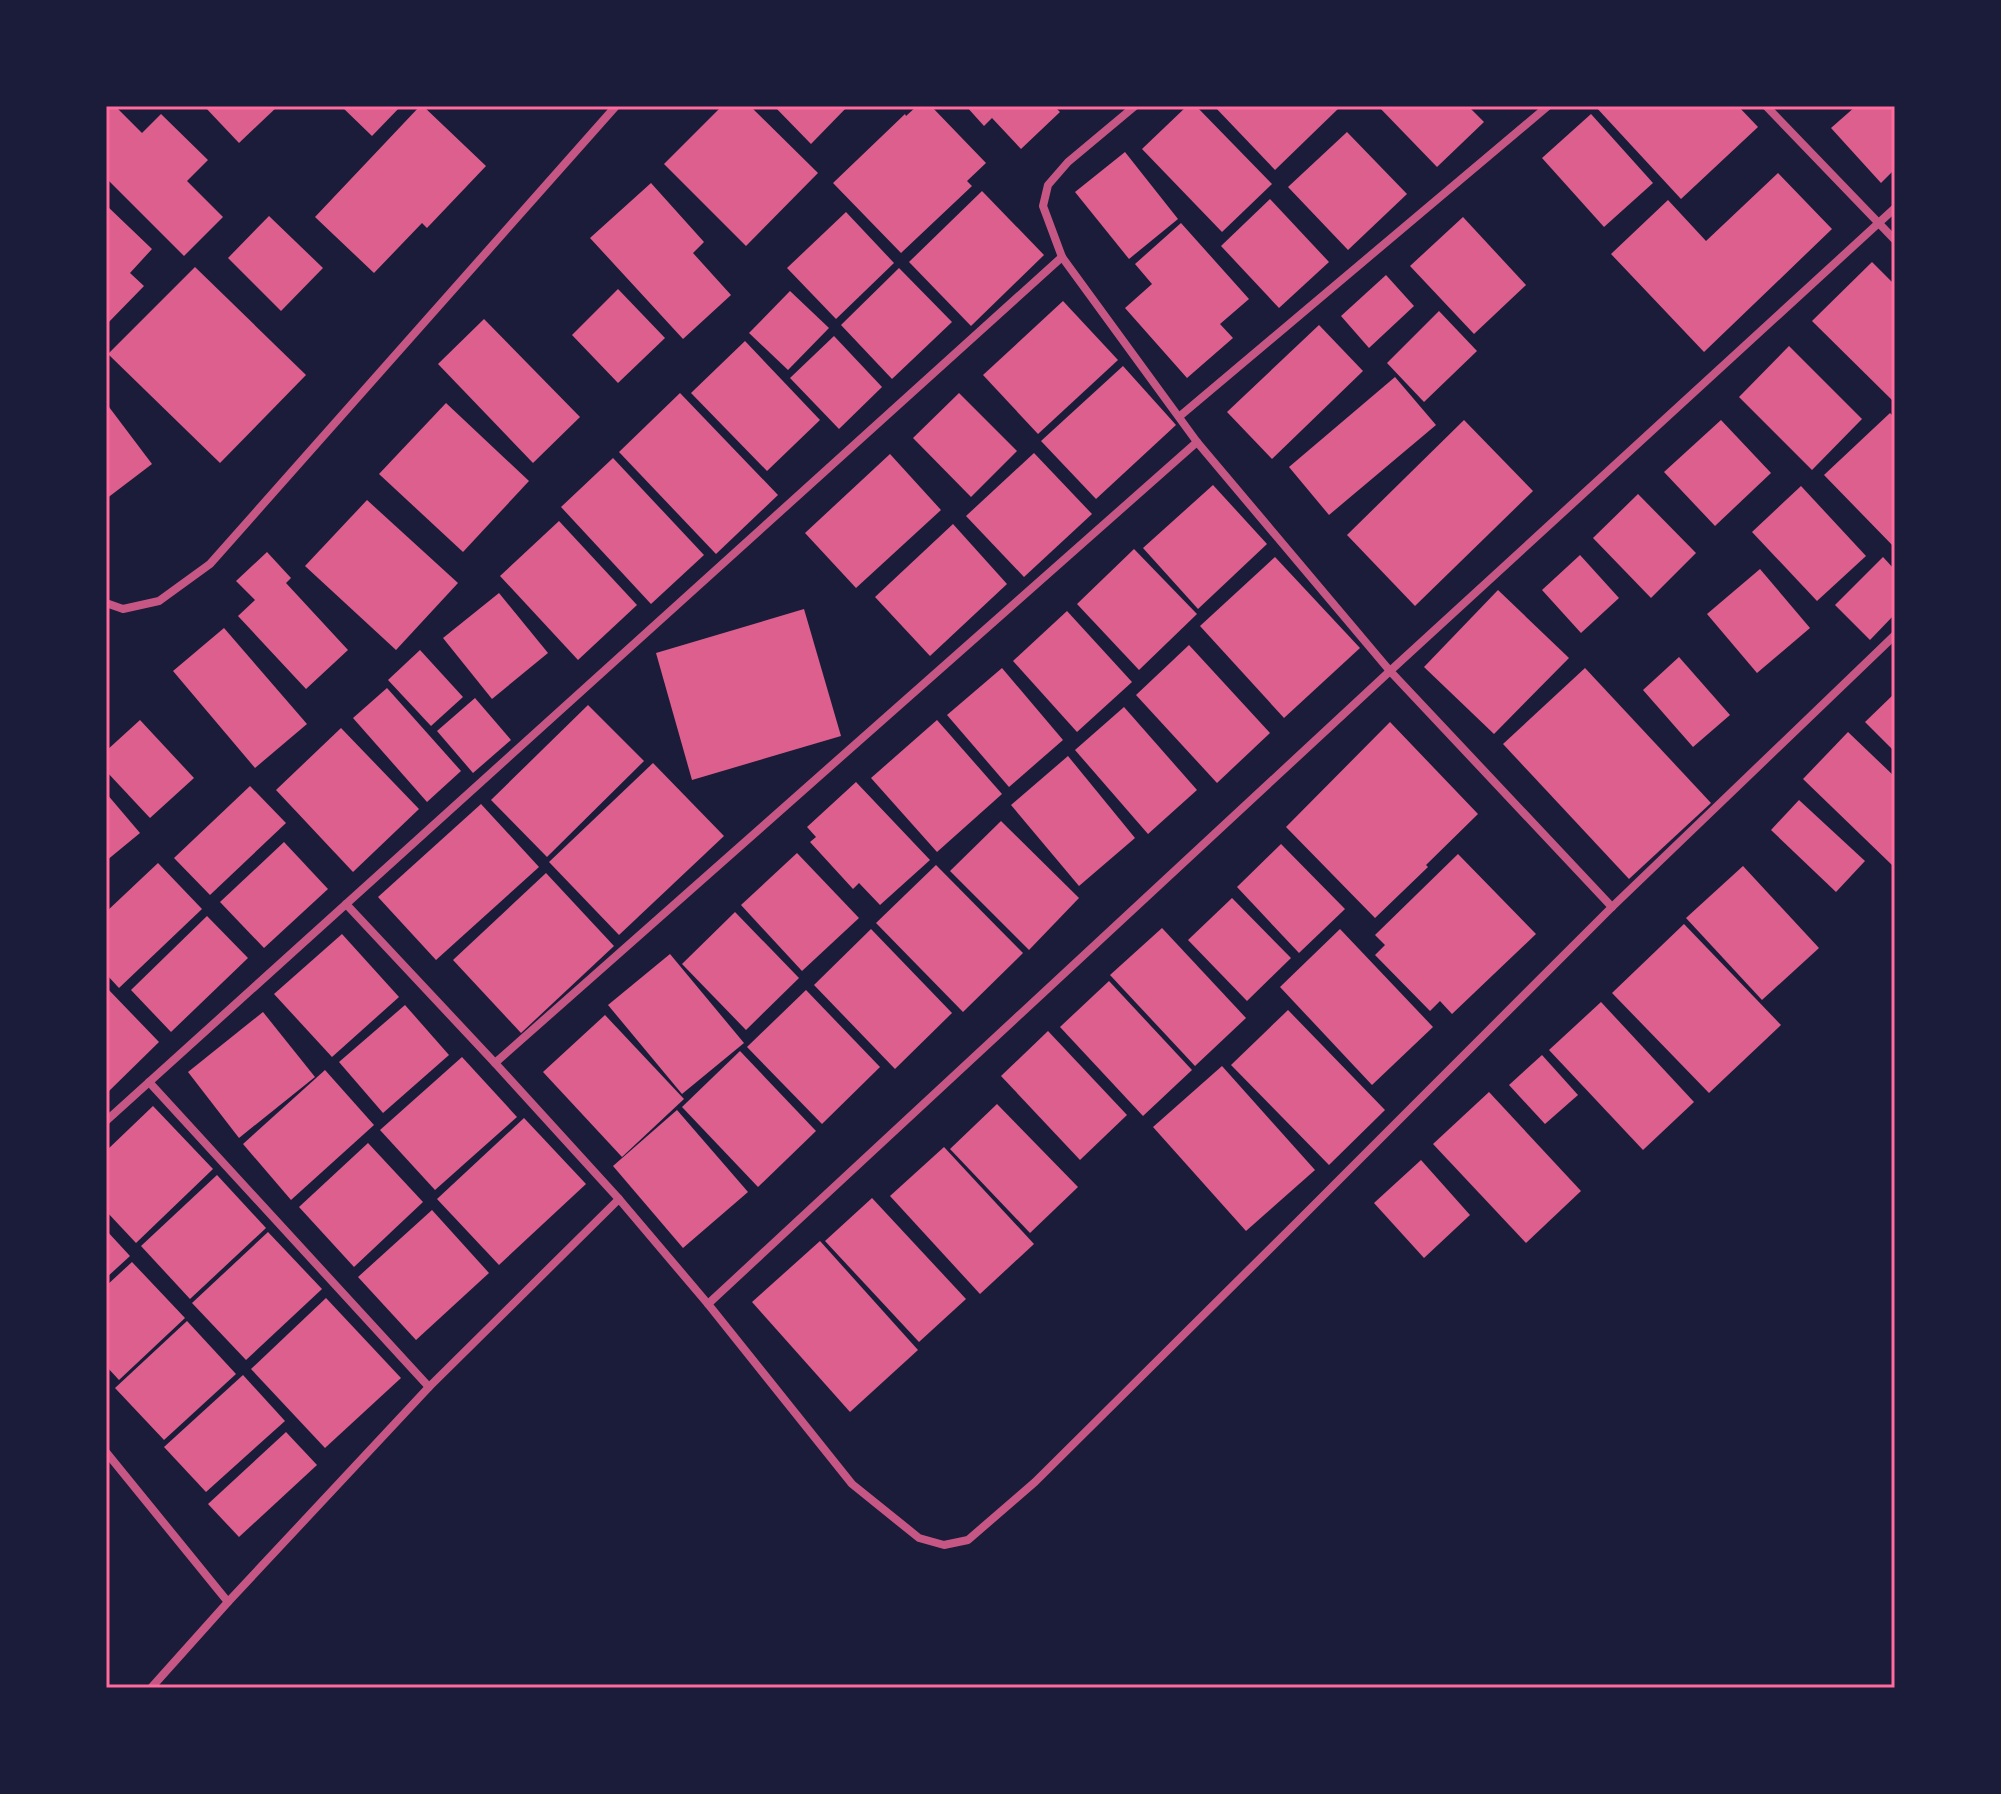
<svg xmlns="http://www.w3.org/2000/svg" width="2001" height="1794" viewBox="0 0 2001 1794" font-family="'Asap Condensed',sans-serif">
  <rect width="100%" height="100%" fill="#1b1b3a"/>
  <!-- building -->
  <g fill="#dd5f8e">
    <path d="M106 106H115L142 133 161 114 208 160 187 181 223 217 184 256 106 178Z"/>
    <path d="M204 106H278L239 143Z"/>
    <path d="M341 106H401L372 136Z"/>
    <path d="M420 106H423L486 166 427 228 422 223 374 273 315 217Z"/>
    <path d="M722 106H750L818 173 746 246 664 164Z"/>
    <path d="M774 106H848L811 144Z"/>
    <path d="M917 106H931L986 163 967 181 972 186 901 253 833 183 905 114 906 116Z"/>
    <path d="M966 106H1054L1060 112 1021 149 992 118 984 126Z"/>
    <path d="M1187 106H1196L1272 184 1222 232 1142 149Z"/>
    <path d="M1214 106H1341L1275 170Z"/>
    <path d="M1378 106H1468L1484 122 1437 167Z"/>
    <path d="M1595 106H1738L1758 127 1681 199Z"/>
    <path d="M1856 106H1895V169L1881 183 1831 128Z"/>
    <path d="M1591 114 1653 183 1604 227 1542 158Z"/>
    <path d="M1347 132 1407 194 1348 250 1288 187Z"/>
    <path d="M1125 152 1178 219 1129 259 1075 192Z"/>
    <path d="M1778 173 1832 229 1704 352 1611 254 1668 200 1706 241Z"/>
    <path d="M651 183 704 242 693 253 731 295 683 339 590 238Z"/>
    <path d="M982 191 1044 255 971 326 909 262Z"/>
    <path d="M1270 199 1329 262 1279 308 1221 246Z"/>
    <path d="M106 205 152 249 130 273 144 286 106 325Z"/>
    <path d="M846 212 894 263 836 319 787 268Z"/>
    <path d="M269 216 323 268 281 311 228 258Z"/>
    <path d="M1463 217 1526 285 1474 334 1410 266Z"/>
    <path d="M1181 223 1249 299 1220 324 1233 338 1187 378 1125 308 1152 284 1135 264Z"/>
    <path d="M1872 262 1895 285V403L1812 321Z"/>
    <path d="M195 267 306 375 220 463 108 354Z"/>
    <path d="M899 268 952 322 892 379 841 325Z"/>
    <path d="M1386 275 1414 306 1369 348 1341 316Z"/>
    <path d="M618 289 665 338 618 383 572 335Z"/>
    <path d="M790 291 829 328 788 370 749 333Z"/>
    <path d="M1063 301 1118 360 1038 434 983 375Z"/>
    <path d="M1439 311 1477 351 1424 402 1387 363Z"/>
    <path d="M484 319 580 417 533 463 438 364Z"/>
    <path d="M1319 325 1363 371 1272 459 1227 412Z"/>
    <path d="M834 336 882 387 839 429 790 378Z"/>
    <path d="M745 341 820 420 767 471 691 393Z"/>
    <path d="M1789 346 1862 419 1812 470 1739 397Z"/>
    <path d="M1123 366 1176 425 1096 499 1041 441Z"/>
    <path d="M1395 377 1436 425 1329 515 1289 467Z"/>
    <path d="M680 393 778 495 716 554 619 452Z"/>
    <path d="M959 393 1017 451 971 497 913 438Z"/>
    <path d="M106 403 152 464 106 499Z"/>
    <path d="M446 403 529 481 463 552 379 474Z"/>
    <path d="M1890 413 1895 418V548L1824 475Z"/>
    <path d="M1464 420 1533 491 1415 606 1347 535Z"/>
    <path d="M1721 420 1771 473 1715 526 1664 472Z"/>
    <path d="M1034 453 1092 514 1024 577 966 516Z"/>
    <path d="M890 454 941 510 856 588 805 533Z"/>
    <path d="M613 458 704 555 651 604 561 507Z"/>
    <path d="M1213 485 1267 544 1198 609 1143 548Z"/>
    <path d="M1801 486 1866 556 1817 601 1752 532Z"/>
    <path d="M1638 494 1696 553 1651 598 1593 538Z"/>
    <path d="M367 500 458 583 396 650 305 566Z"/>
    <path d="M559 521 637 605 578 660 500 576Z"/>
    <path d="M953 524 1007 584 930 656 875 597Z"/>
    <path d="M1134 549 1197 614 1139 670 1077 604Z"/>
    <path d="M267 552 291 578 286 583 348 650 306 689 238 616 255 600 236 581Z"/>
    <path d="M1580 555 1619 598 1581 633 1542 590Z"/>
    <path d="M1275 557 1360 648 1284 718 1200 626Z"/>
    <path d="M1883 557 1895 570V614L1870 640 1835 605Z"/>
    <path d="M1760 569 1810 628 1757 673 1707 614Z"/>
    <path d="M1498 590 1569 658 1494 734 1424 667Z"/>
    <path d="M499 593 548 653 492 699 443 638Z"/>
    <path d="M804 609 841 736 692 780 656 653Z"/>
    <path d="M1067 611 1132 682 1077 732 1013 661Z"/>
    <path d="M224 628 307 724 255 768 173 671Z"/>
    <path d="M1189 645 1270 733 1217 783 1136 695Z"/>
    <path d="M420 650 463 697 431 726 388 680Z"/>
    <path d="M1679 657 1730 715 1693 747 1643 690Z"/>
    <path d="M1002 668 1063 740 1009 787 947 715Z"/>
    <path d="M1585 668 1711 803 1629 879 1503 744Z"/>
    <path d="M387 688 461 771 427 802 353 718Z"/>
    <path d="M1895 693V752L1865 722Z"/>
    <path d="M475 698 511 740 473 773 437 731Z"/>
    <path d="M588 705 644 761 547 857 491 800Z"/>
    <path d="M1124 707 1197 790 1148 834 1075 750Z"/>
    <path d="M140 720 194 778 150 818 106 771V751Z"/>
    <path d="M937 720 1002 794 937 852 871 778Z"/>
    <path d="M1390 722 1478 814 1426 865 1428 867 1375 918 1286 827Z"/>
    <path d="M341 728 419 809 353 872 276 790Z"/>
    <path d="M1848 732 1895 777V862L1892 865 1803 779Z"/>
    <path d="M1068 756 1135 838 1079 886 1011 805Z"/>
    <path d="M653 763 724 836 619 935 549 862Z"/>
    <path d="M856 782 930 860 880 905 859 883 853 889 810 842 816 837 807 827Z"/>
    <path d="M250 786 286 823 210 895 174 858Z"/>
    <path d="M106 793 140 833 106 861Z"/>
    <path d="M1799 800 1865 861 1836 892 1771 830Z"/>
    <path d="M481 804 539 867 436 960 378 897Z"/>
    <path d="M1001 821 1079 898 1029 950 950 871Z"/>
    <path d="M284 842 328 889 264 948 220 902Z"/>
    <path d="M1281 844 1345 909 1299 953 1237 887Z"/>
    <path d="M797 853 859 918 802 971 741 905Z"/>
    <path d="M1458 854 1536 934 1452 1014 1440 1001 1430 1011 1375 955 1385 945 1375 935Z"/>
    <path d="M158 863 202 909 119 988 106 974V912Z"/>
    <path d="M936 865 1023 953 963 1012 876 923Z"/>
    <path d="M1743 866 1819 948 1762 1000 1686 918Z"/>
    <path d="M546 873 614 946 521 1033 453 960Z"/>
    <path d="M1232 898 1291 958 1247 1001 1188 940Z"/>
    <path d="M735 912 799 978 746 1030 682 964Z"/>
    <path d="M207 916 248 958 171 1032 131 990Z"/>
    <path d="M1684 924 1781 1025 1709 1093 1612 993Z"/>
    <path d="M1162 928 1246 1018 1195 1066 1110 975Z"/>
    <path d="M871 929 952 1013 895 1069 814 985Z"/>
    <path d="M1340 929 1433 1027 1372 1085 1280 987Z"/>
    <path d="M342 934 399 997 332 1057 274 994Z"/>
    <path d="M670 954 744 1043 682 1094 608 1005Z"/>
    <path d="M1109 981 1192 1070 1143 1116 1060 1027Z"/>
    <path d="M106 987 159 1042 106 1094Z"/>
    <path d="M806 990 880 1067 822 1124 747 1047Z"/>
    <path d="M1601 1002 1694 1102 1643 1150 1549 1050Z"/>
    <path d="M405 1005 449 1055 383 1113 339 1062Z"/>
    <path d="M1288 1010 1385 1110 1329 1165 1231 1065Z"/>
    <path d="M263 1012 315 1077 239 1138 188 1072Z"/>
    <path d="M605 1015 684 1099 622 1157 543 1072Z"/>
    <path d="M1048 1031 1127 1115 1080 1160 1001 1076Z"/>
    <path d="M740 1051 816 1131 758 1187 682 1107Z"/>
    <path d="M1542 1055 1578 1095 1545 1124 1509 1085Z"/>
    <path d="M462 1057 517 1117 435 1190 380 1130Z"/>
    <path d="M1222 1066 1315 1170 1246 1231 1153 1127Z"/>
    <path d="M325 1070 374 1125 291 1200 243 1144Z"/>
    <path d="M1489 1092 1581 1191 1526 1243 1433 1144Z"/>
    <path d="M997 1104 1078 1187 1030 1233 950 1149Z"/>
    <path d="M153 1106 213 1169 136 1243 106 1211V1151Z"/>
    <path d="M677 1110 748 1192 683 1248 613 1166Z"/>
    <path d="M524 1118 586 1184 499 1265 437 1199Z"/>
    <path d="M368 1143 423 1202 354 1267 299 1207Z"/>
    <path d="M944 1147 1034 1244 980 1294 890 1196Z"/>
    <path d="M1421 1160 1470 1215 1424 1258 1374 1203Z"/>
    <path d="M217 1175 266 1228 190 1299 141 1246Z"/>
    <path d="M872 1198 966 1299 919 1342 825 1241Z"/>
    <path d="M432 1210 489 1273 416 1340 358 1277Z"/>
    <path d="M106 1230 130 1256 106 1278Z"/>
    <path d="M268 1232 322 1289 246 1360 192 1303Z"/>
    <path d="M820 1241 918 1350 850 1412 752 1302Z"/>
    <path d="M132 1262 185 1318 119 1380 106 1366V1286Z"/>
    <path d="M326 1298 401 1378 325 1448 251 1369Z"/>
    <path d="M187 1321 236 1374 164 1440 115 1388Z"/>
    <path d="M243 1375 285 1421 206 1492 164 1447Z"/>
    <path d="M286 1432 317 1465 239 1537 208 1504Z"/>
  </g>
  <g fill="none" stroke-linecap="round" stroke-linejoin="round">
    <!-- minor -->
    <g stroke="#c65784" stroke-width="8">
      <path d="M1135 106 1068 162 1048 185 1043 206 1062 257 1197 442 1390 671 1612 907"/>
      <path d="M1766 106 1895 240"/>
      <path d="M1180 416 1548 106"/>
      <path d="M106 603 123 609 159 601 210 564 616 106"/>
      <path d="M346 904 495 1063 619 1199"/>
      <path d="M495 1063 1197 442"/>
      <path d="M149 1082 429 1387"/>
      <path d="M106 1121 1062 257"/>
      <path d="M708 1304 1390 671 1895 208"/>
      <path d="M106 1452 228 1602 429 1387 619 1199 708 1304 852 1484 919 1538 944 1545 968 1540 1035 1482 1296 1223 1612 907 1895 635"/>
      <path d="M151 1688 228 1602"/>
    </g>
  </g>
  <!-- border -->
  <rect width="2001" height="1794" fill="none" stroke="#1b1b3a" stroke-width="216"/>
  <rect x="108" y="108" width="1785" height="1578" fill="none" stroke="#ff6b9d" stroke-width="3"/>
</svg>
